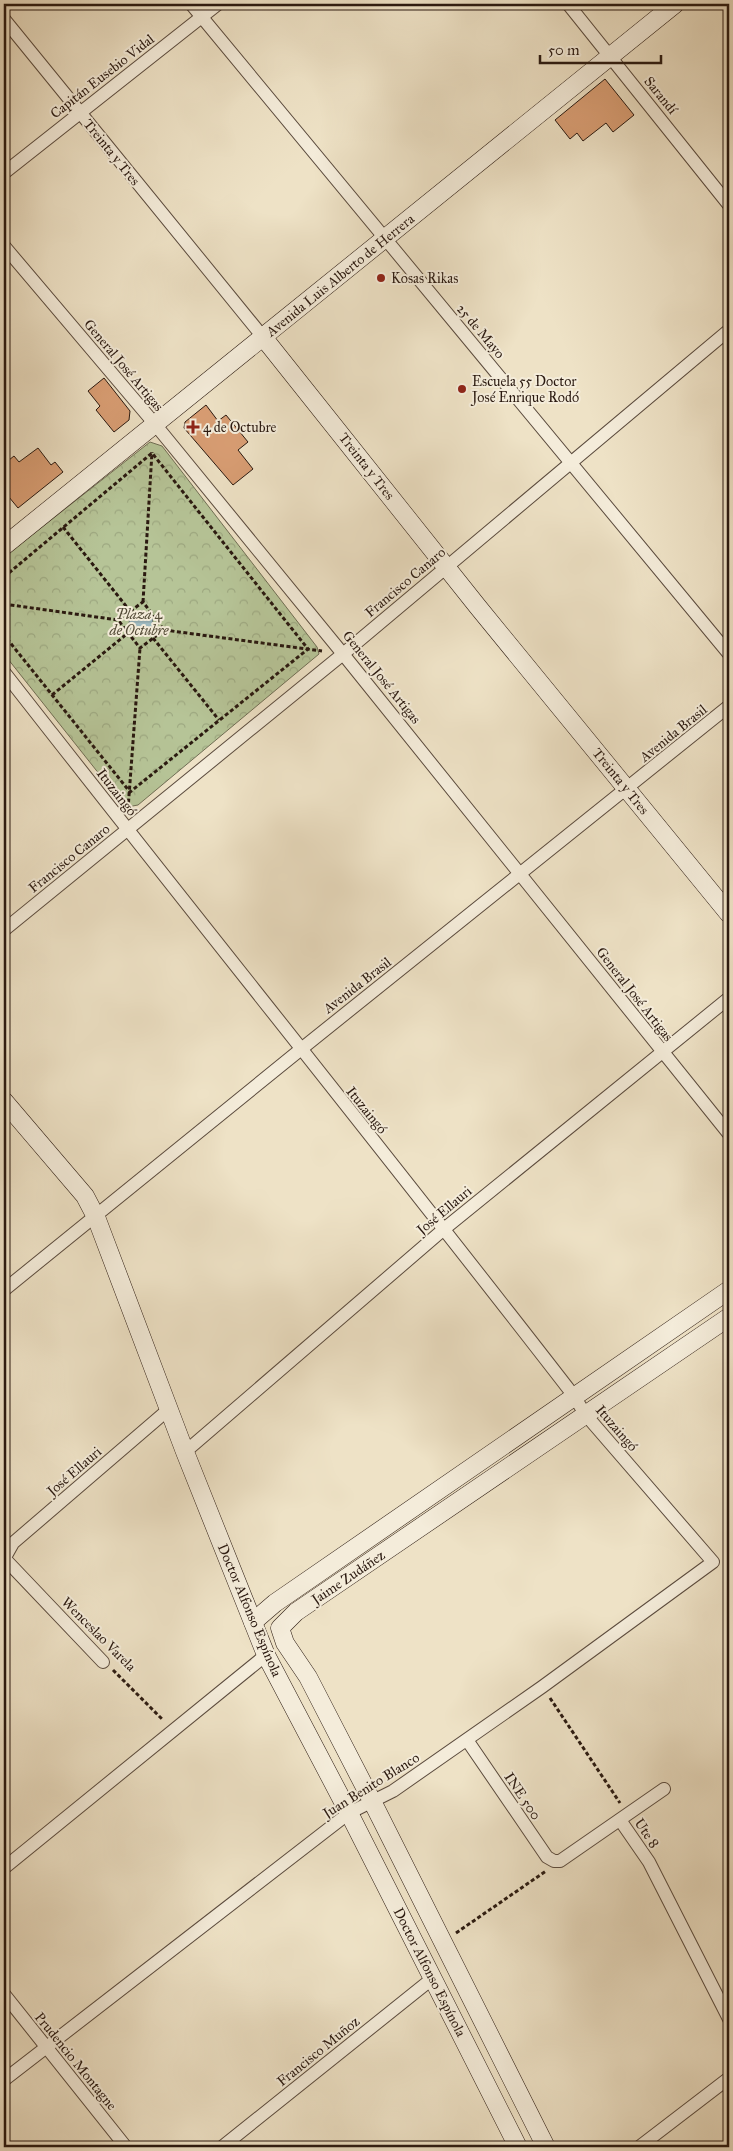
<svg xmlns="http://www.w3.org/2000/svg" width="733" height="2151" viewBox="0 0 733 2151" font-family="'IM FELL Great Primer',serif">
  <defs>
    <pattern id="park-crowns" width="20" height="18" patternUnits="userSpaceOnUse" patternTransform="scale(1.25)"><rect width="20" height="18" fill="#b6c497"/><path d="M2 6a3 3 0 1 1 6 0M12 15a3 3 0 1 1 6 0" fill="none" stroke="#9da881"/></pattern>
    <pattern id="water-rules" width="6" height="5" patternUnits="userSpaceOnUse" patternTransform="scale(1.25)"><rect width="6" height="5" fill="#9fbac0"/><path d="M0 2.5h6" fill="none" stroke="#899fa4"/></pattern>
  </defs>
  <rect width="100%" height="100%" fill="#eee2c6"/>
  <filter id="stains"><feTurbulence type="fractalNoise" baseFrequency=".004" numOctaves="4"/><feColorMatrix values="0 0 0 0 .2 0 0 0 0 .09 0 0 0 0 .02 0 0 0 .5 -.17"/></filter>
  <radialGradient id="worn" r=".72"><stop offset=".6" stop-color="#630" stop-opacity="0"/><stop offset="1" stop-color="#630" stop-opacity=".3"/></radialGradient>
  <!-- park -->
  <path fill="url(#park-crowns)" stroke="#706e54" d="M150 442 162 446 317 647 319 654 138 805 127 807 123 804 4 654V557Z"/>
  <!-- water -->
  <circle fill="url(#water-rules)" stroke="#707a7a" cx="141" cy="623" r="12"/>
  <!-- building -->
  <g fill="#d89d73" stroke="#2a1910">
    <path d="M605 79 634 115 613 132 606 123 583 141 577 133 570 139 555 120Z"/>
    <path d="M104 378 130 411 129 420 114 432 96 410 100 406 88 391Z"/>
    <path d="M206 405 218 421 226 415 248 442 238 450 253 469 233 485 184 428 185 422Z"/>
    <path d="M38 448 51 465 55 462 63 472 18 508 4 491V464L14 456 19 462Z"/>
  </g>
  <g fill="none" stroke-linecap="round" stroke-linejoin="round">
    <defs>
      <g id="street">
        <path d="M191 4 729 654"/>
        <path d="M568 4 729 205"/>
        <path d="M4 19 263 337"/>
        <path d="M4 173 218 4"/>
        <path d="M4 246 154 423 343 654 729 1134"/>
        <path d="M4 672C193 914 386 1153 574 1396L585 1414 713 1562 542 1687 393 1791 349 1813 4 2080"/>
        <path d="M4 930 343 654 729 330"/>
        <path d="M4 1290 300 1050 729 706"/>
        <path d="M185 1452 444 1229 729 998"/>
        <path d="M4 1558 103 1662"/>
        <path d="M4 1559 13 1543 169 1409"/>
        <path d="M467 1740 547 1857 554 1861H560L664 1789"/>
        <path d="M620 1820 649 1862 729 2019"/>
        <path d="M4 1868 266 1655"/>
        <path d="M4 1994 126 2147"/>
        <path d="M222 2147 433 1978"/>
        <path d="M639 2147 729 2078"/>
      </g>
      <g id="secondary">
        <path d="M263 337 478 607 729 914"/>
        <path d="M4 546 675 4"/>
        <path d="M4 1101 85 1196 96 1217 185 1452 266 1655 349 1813 518 2147"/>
        <path d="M253 1622 275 1603 729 1290"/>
        <path d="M546 2147 372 1801 308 1677 285 1643 280 1628 296 1612 729 1317"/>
      </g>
    </defs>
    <!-- street casing -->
    <use href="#street" stroke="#5b4b3e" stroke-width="14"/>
    <!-- secondary casing -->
    <use href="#secondary" stroke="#2a1910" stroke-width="19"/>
    <!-- path -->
    <g stroke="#2a1910" stroke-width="3" stroke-dasharray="4 2.5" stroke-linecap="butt">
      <path d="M63 527 130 611"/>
      <path d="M4 577 152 453 308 649 130 792 4 635"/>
      <path d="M143 602 152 452"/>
      <path d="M4 604 118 620 140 648 164 630 143 602 118 620"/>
      <path d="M164 630 322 651"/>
      <path d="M153 638 219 720"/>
      <path d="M52 695 128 633"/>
      <path d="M128 809 140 648"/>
      <path d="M113 1670 163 1720"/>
      <path d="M550 1698 620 1803"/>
      <path d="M456 1933 546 1871"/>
    </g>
    <!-- street -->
    <use href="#street" stroke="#f4ecda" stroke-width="12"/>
    <!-- secondary -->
    <use href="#secondary" stroke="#f4ecda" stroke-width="18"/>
  </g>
  <!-- markers -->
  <g fill="#8f2418" stroke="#f4ecda" stroke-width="2">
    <circle cx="381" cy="278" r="5"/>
    <circle cx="462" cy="389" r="5"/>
    <path d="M190.5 419.5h5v5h5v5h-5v5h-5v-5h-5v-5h5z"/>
  </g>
  <g text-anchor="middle" stroke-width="4" stroke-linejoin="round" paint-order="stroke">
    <!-- street labels -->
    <g font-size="14" fill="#2a1910" stroke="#f4ecda">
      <text transform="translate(102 76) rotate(-38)" y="5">Capitán Eusebio Vidal</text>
      <text transform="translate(661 95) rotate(51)" y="5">Sarandí</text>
      <text transform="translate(112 152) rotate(51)" y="5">Treinta y Tres</text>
      <text transform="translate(340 275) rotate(-39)" y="5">Avenida Luis Alberto de Herrera</text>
      <text transform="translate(481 331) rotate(50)" y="5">25 de Mayo</text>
      <text transform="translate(124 365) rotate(50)" y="5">General José Artigas</text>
      <text transform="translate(367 466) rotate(52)" y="5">Treinta y Tres</text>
      <text transform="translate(405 582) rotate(-40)" y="5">Francisco Canaro</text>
      <text transform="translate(382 677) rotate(51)" y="5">General José Artigas</text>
      <text transform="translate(673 733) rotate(-39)" y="5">Avenida Brasil</text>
      <text transform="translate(621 781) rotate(51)" y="5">Treinta y Tres</text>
      <text transform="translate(117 792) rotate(52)" y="5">Ituzaingó</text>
      <text transform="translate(69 858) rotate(-39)" y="5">Francisco Canaro</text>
      <text transform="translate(357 985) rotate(-38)" y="5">Avenida Brasil</text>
      <text transform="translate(635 994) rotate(52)" y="5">General José Artigas</text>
      <text transform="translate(367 1110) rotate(51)" y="5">Ituzaingó</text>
      <text transform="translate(444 1210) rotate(-40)" y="5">José Ellauri</text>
      <text transform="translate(617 1428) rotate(49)" y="5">Ituzaingó</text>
      <text transform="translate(74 1471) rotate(-41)" y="5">José Ellauri</text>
      <text transform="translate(348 1577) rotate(-34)" y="5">Jaime Zudáñez</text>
      <text transform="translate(250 1610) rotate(67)" y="5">Doctor Alfonso Espínola</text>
      <text transform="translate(99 1634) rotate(45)" y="5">Wenceslao Varela</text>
      <text transform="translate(371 1785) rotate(-32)" y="5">Juan Benito Blanco</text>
      <text transform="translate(523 1796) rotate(56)" y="5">INE 500</text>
      <text transform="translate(647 1833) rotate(56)" y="5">Ute 8</text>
      <text transform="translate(430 1972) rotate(63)" y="5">Doctor Alfonso Espínola</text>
      <text transform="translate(318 2051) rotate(-39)" y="5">Francisco Muñoz</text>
      <text transform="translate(76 2061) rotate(51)" y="5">Prudencio Montagne</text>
    </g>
    <!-- poi labels -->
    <g font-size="14" fill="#2a1910" stroke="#f4ecda" text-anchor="start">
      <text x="391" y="283">Kosas Rikas</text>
      <text x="472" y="386">Escuela 55 Doctor<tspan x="472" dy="16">José Enrique Rodó</tspan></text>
      <text x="203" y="432">4 de Octubre</text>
    </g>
    <!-- park labels -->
    <g font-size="14" font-style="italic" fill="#544c38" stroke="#f4ecda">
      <text x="139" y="619">Plaza 4<tspan x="139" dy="16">de Octubre</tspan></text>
    </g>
  </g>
  <!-- margin -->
  <rect width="733" height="2151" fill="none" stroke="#eee2c6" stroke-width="20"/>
  <rect x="5" y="5" width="723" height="2141" fill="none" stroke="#2a1910" stroke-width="2.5"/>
  <rect x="10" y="10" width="713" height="2131" fill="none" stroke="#2a1910"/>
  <!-- scale -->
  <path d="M540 55v8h121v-8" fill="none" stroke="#2a1910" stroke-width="2.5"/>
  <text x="548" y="55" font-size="15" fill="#2a1910" stroke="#f4ecda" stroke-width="4" paint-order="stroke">50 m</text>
  <rect width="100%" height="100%" filter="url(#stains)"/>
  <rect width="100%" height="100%" fill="url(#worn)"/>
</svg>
